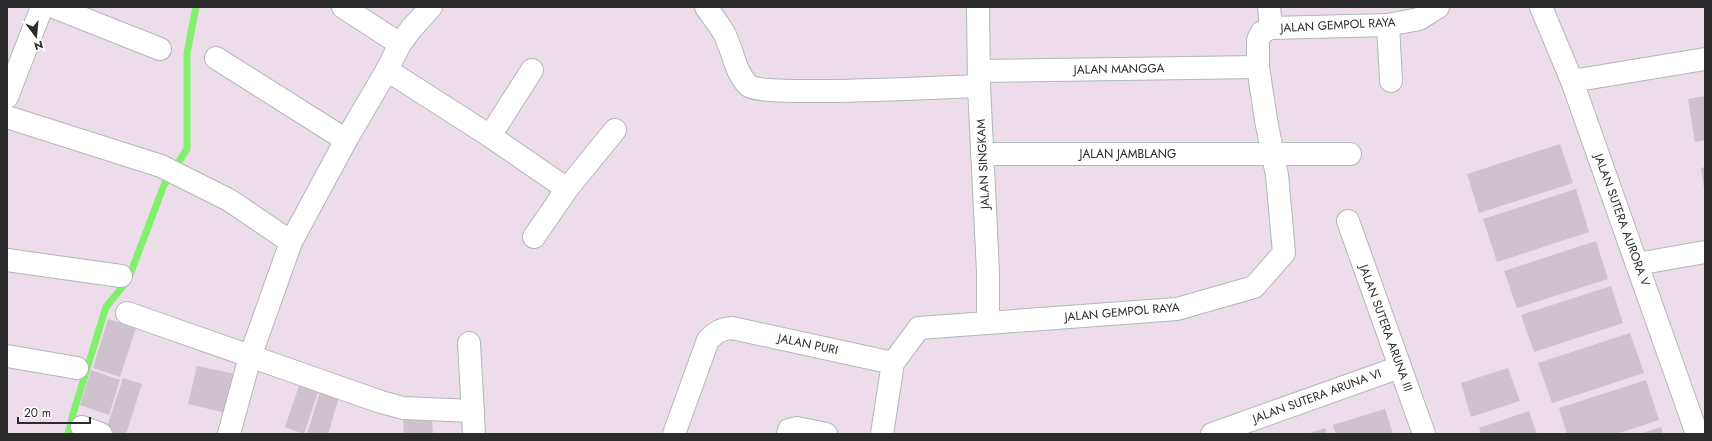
<svg xmlns="http://www.w3.org/2000/svg" width="1712" height="441" viewBox="0 0 1712 441" font-family="Jost,sans-serif">
  <rect width="100%" height="100%" fill="#eddcea"/>
  <g fill="none" stroke-linecap="round" stroke-linejoin="round">
    <!-- stream -->
    <path stroke="#81f16d" stroke-width="7" d="M68 434 73 414 106 307 128 280 164 185 187 149V53L196 7"/>
  </g>
  <!-- building -->
  <g fill="#cfc1cd">
    <path d="M1705 96V140L1695 142 1688 99Z"/>
    <path d="M1560 144 1573 183 1479 213 1467 174Z"/>
    <path d="M1705 167V188H1704L1701 168Z"/>
    <path d="M1576 189 1589 232 1497 262 1483 219Z"/>
    <path d="M1596 241 1608 279 1517 308 1504 271Z"/>
    <path d="M1611 286 1623 323 1534 352 1521 315Z"/>
    <path d="M108 319 136 328 120 377 93 368Z"/>
    <path d="M1630 333 1644 373 1552 403 1538 363Z"/>
    <path d="M197 366 235 374 226 413 188 404Z"/>
    <path d="M1508 368 1520 401 1471 417 1461 383Z"/>
    <path d="M91 370 120 380 109 415 80 405Z"/>
    <path d="M123 378 142 384 126 434H119L106 430Z"/>
    <path d="M1646 380 1659 420 1617 434H1567L1559 408Z"/>
    <path d="M299 386 318 392 304 434 285 427Z"/>
    <path d="M320 392 339 397 328 434H307Z"/>
    <path d="M1385 409 1393 434H1336L1333 425Z"/>
    <path d="M1529 411 1537 434H1481L1479 428Z"/>
    <path d="M432 419 433 434H404L403 420Z"/>
    <path d="M1661 427 1663 434H1640Z"/>
    <path d="M1325 428 1327 434H1307Z"/>
  </g>
  <g fill="none" stroke-linecap="round" stroke-linejoin="round">
    <defs>
      <g id="minor">
        <path d="M54 7 160 49"/>
        <path d="M343 7 400 44"/>
        <path d="M706 7C712 16 720 25 725 35 733 51 735 73 749 86 761 97 950 87 979 86"/>
        <path d="M978 7 979 86 988 272V322"/>
        <path d="M1269 7 1271 28"/>
        <path d="M1541 7 1572 81 1697 434"/>
        <path d="M1388 25 1391 81"/>
        <path d="M216 58 346 140"/>
        <path d="M387 70 490 136 567 189"/>
        <path d="M979 71 1258 67"/>
        <path d="M1572 81 1705 59"/>
        <path d="M7 97 42 7"/>
        <path d="M7 117 161 166 229 200 291 242"/>
        <path d="M490 136 532 70"/>
        <path d="M982 154H1350"/>
        <path d="M1348 221 1424 434"/>
        <path d="M534 237 567 189 615 130"/>
        <path d="M7 260 121 276"/>
        <path d="M1637 264 1705 252"/>
        <path d="M127 313 381 402 403 408 473 411"/>
        <path d="M469 343 474 434"/>
        <path d="M7 356 77 368"/>
        <path d="M82 427 101 434"/>
        <path d="M229 434 250 357 291 242 346 140 387 70 400 44 411 29 431 7"/>
        <path d="M674 434 708 340C716 332 721 329 732 328L893 363"/>
        <path d="M788 434 789 430 797 428 826 434"/>
        <path d="M1212 434 1400 367"/>
      </g>
      <path id="tertiary" d="M882 434 893 363 919 328 1177 309 1254 287 1284 253 1277 175 1266 120 1258 67V40L1262 32 1271 28 1388 25 1419 19 1438 7"/>
    </defs>
    <!-- minor casing -->
    <use href="#minor" stroke="#adbbb3" stroke-width="24"/>
    <!-- tertiary casing -->
    <use href="#tertiary" stroke="#adbbb3" stroke-width="24"/>
    <!-- minor -->
    <use href="#minor" stroke="#fff" stroke-width="22"/>
    <!-- tertiary -->
    <use href="#tertiary" stroke="#fff" stroke-width="22"/>
  </g>
  <g text-anchor="middle" stroke-width="3.5" stroke-linejoin="round" paint-order="stroke">
    <!-- street labels -->
    <g font-size="12" fill="#2b2b2b" stroke="#fff">
      <text transform="translate(1338 25) rotate(-3)" y="4">JALAN GEMPOL RAYA</text>
      <text transform="translate(1119 69) rotate(-1)" y="4">JALAN MANGGA</text>
      <text x="1128" y="158">JALAN JAMBLANG</text>
      <text transform="translate(983 164) rotate(-93)" y="4">JALAN SINGKAM</text>
      <text transform="translate(1622 220) rotate(70)" y="4">JALAN SUTERA AURORA V</text>
      <text transform="translate(1122 312) rotate(-5)" y="4">JALAN GEMPOL RAYA</text>
      <text transform="translate(1386 328) rotate(70)" y="4">JALAN SUTERA ARUNA III</text>
      <text transform="translate(808 344) rotate(12)" y="4">JALAN PURI</text>
      <text transform="translate(1317 396) rotate(-20)" y="4">JALAN SUTERA ARUNA VI</text>
    </g>
  </g>
  <!-- border -->
  <rect width="1712" height="441" fill="none" stroke="#2b2b2b" stroke-width="16"/>
  <!-- north arrow -->
  <g transform="translate(36 36) rotate(164)" stroke="#ffffff" stroke-width="3" paint-order="stroke">
  <path d="M0-3L7 15L0 10L-7 15Z" fill="#2b2b2b"/>
  <text y="-6" font-size="11" font-weight="bold" text-anchor="middle" fill="#2b2b2b">N</text>
  </g>
  <!-- scale -->
  <path d="M18 417v6h72v-6" fill="none" stroke="#2b2b2b" stroke-width="2"/>
  <text x="24" y="417" font-size="12" fill="#2b2b2b" stroke="#ffffff" stroke-width="3" paint-order="stroke">20 m</text>
</svg>
